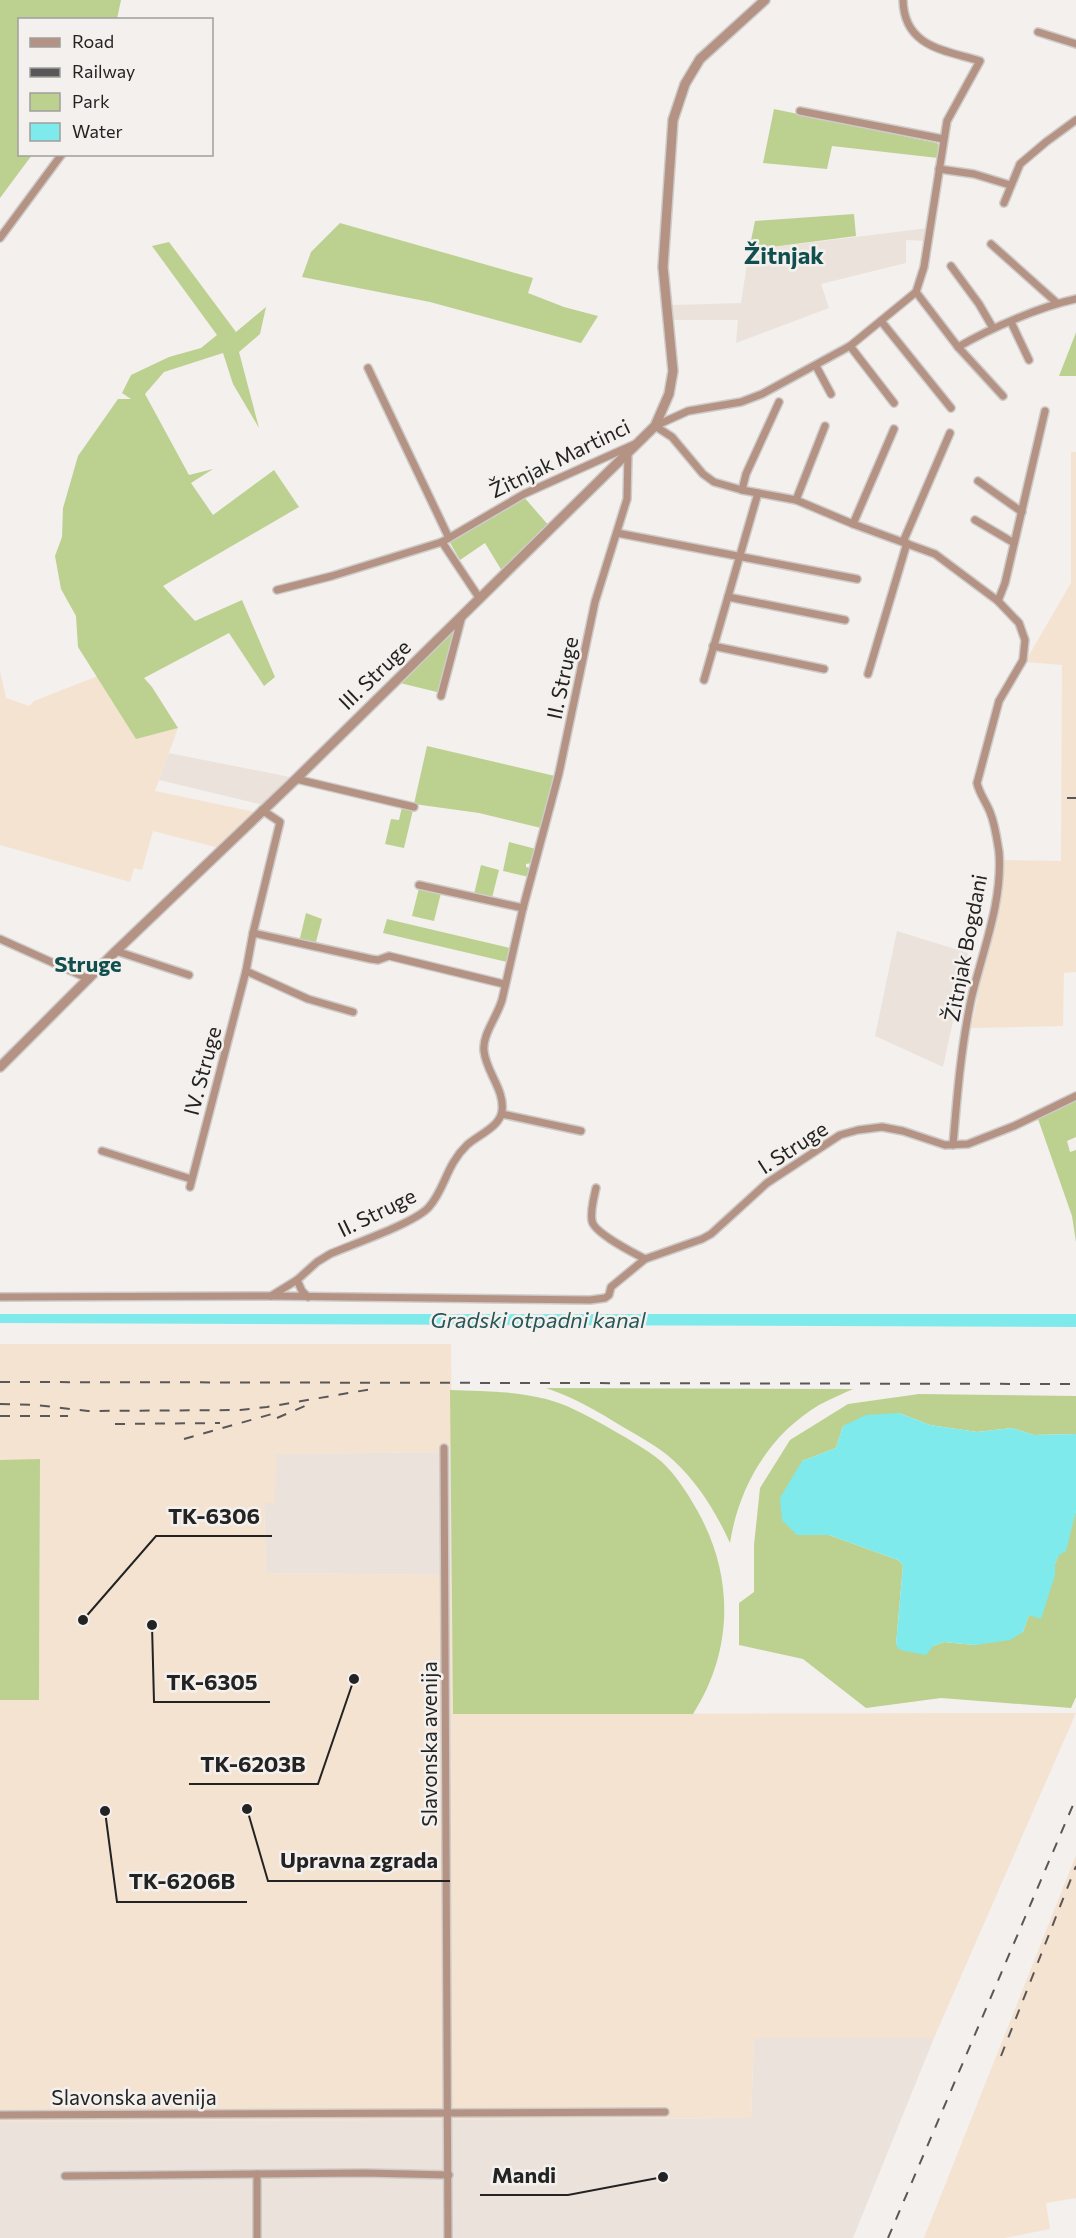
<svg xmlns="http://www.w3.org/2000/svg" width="1076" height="2238" viewBox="0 0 1076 2238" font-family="Commissioner,sans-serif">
  <rect width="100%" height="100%" fill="#f3f0ee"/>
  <!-- built -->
  <g fill="#ebe3db">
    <path d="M928 228 926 241 906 240V263L821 284 829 308 736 343 738 320H673L672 305 741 303 749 250Z"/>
    <path d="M169 753 290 777 263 805 159 780Z"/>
    <path d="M897 931 968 953 943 1067 875 1036Z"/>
    <path d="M452 1452 453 1575 266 1573 264 1503H275V1454Z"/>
    <path d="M754 2038H934L853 2238H0V2122L751 2118Z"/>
  </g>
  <!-- industrial -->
  <g fill="#f5e3d2">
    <path d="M1071 452H1076V972L1064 973 1063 1026 971 1028 998 897 1002 860 1061 861 1062 665 1025 662 1071 583Z"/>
    <path d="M0 671 6 698 29 706 34 701 98 676 136 738 178 728 155 791 255 812 219 848 153 831 142 870 134 868 130 882 0 845Z"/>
    <path d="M0 1344H451L452 1452 276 1454 275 1503H264L266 1573 453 1575 454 1714 1076 1713 934 2038H754L751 2118 0 2122V1700H39L40 1460H0Z"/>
    <path d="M1076 1855V2198L1046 2203 1050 2229 1004 2238H924Z"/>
  </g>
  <!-- green -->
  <g fill="#bcd190">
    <path d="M0 0H121L117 19 20 20V154L32 155 0 198Z"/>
    <path d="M774 109 937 143 940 147 938 158 832 146 827 169 763 163Z"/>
    <path d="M854 214 856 236 749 250 755 221Z"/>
    <path d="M340 223 533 278 528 293 564 307 598 316 581 343 430 302 302 277 311 252Z"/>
    <path d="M169 242 236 332 266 307 260 334 239 352 259 428 233 384 223 353 164 372 145 394 189 475 213 469 191 483 213 515 274 470 299 507 163 586 195 621 242 600 275 677 264 686 229 633 144 678 152 687 178 728 136 739 78 647 76 616 61 589 55 556 62 537 63 508 78 456 118 399H131L122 393 131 375 169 357 201 348 217 335 152 246Z"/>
    <path d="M1076 332V376H1059L1075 335Z"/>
    <path d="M523 496 550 527 502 571 485 543 460 560 449 541Z"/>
    <path d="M454 630 457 633 441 693 400 683Z"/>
    <path d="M427 746 555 776 541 828 479 813 414 804Z"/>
    <path d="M402 807 413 810 404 848 385 844 391 819 399 820Z"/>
    <path d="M509 842 536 849 532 863 526 864V867L530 868 529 877 503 871Z"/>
    <path d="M481 865 499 870 492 898 474 894Z"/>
    <path d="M419 888 441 893 434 921 412 916Z"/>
    <path d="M306 913 322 919 315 946 299 942Z"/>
    <path d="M387 919 510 948 507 962 383 933Z"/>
    <path d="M1076 1100V1137L1067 1141 1070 1152 1076 1150V1242L1072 1216 1038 1119Z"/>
    <path d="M546 1388 853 1389C842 1394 830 1399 819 1405 769 1435 739 1486 730 1543 716 1512 698 1483 673 1460 659 1447 640 1437 623 1427 599 1412 573 1397 546 1388Z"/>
    <path d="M450 1390C482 1391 515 1391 546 1399 566 1404 586 1415 604 1425 623 1436 645 1448 662 1462 676 1475 688 1494 697 1510 734 1575 734 1650 693 1714H453Z"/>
    <path d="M919 1394 1076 1396V1434L1034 1435 1012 1428 977 1432 930 1425 899 1413 843 1426 836 1448 802 1461 797 1535H829L898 1560 903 1565 896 1645 933 1646 944 1642 975 1645 1023 1632 1029 1615 1055 1575V1564L1076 1511V1697L1071 1708 941 1698 866 1708 803 1659 739 1645V1603L754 1592V1545L760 1488 790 1440 848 1404Z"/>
    <path d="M40 1459 39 1700H0V1460Z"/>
  </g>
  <!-- water -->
  <g fill="#7eeaeb">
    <path d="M0 1314H1076V1327L0 1323Z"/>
    <path d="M899 1413 930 1425 977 1432 1012 1428 1034 1435 1076 1434V1511L1066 1551 1059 1555 1055 1564V1575L1041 1619 1029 1615 1023 1632 1010 1640 975 1645 944 1642 933 1646 926 1655 900 1650 896 1645 903 1565 898 1560 829 1535H797L782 1520 780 1498 802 1461 836 1448 843 1426 866 1415Z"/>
  </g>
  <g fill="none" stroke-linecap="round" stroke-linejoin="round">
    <defs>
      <g id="minor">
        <path d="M1038 32 1076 44"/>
        <path d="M800 111 943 139"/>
        <path d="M939 169 974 174 1010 185"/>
        <path d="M1004 203 1020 164 1046 142 1076 120"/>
        <path d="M0 238 62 154"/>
        <path d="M991 244 1057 303"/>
        <path d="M951 266 979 304 993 328"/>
        <path d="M916 292 958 347 1003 396"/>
        <path d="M881 321 951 408"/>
        <path d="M1011 322 1029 360"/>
        <path d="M850 346 894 403"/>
        <path d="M958 347C991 328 1039 307 1076 299"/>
        <path d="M816 366 831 394"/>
        <path d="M368 368 449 538"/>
        <path d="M655 426 672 437 703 474 714 482 742 490 796 500 853 524 935 554 998 601 1019 623 1025 640 1023 660 999 701 977 783C979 793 986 802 990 812 995 824 997 839 999 852 1003 902 982 952 971 1000 961 1048 957 1096 953 1145"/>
        <path d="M655 426 688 411 741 402 762 394 850 346 916 292 924 267 947 121 980 61C944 50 904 47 903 0"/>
        <path d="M978 481 1022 512"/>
        <path d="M742 490 746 474 779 402"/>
        <path d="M796 500 825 426"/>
        <path d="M975 520 1014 543"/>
        <path d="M853 524 894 429"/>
        <path d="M617 533 857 579"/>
        <path d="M442 542 480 599"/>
        <path d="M903 542 950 433"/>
        <path d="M277 590 332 576 442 542 524 494 635 444"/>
        <path d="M728 597 845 620"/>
        <path d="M998 601 1005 583 1045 411"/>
        <path d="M713 646 824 669"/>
        <path d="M868 674 907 543"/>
        <path d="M704 680 758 493"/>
        <path d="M441 696 462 616"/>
        <path d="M296 779 414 807"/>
        <path d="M419 885 523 908"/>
        <path d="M253 933 371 959 378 960 389 956 504 984"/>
        <path d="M0 939 89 979"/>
        <path d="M116 951 189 975"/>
        <path d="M246 971 308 999 353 1012"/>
        <path d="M502 1114 581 1131"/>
        <path d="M102 1151 191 1179"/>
        <path d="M190 1187 246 971 253 933 280 822 262 810"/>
        <path d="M596 1188C594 1197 590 1211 592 1221 594 1233 634 1253 645 1259"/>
        <path d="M297 1280 302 1291 308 1297"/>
        <path d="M271 1296 297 1280 317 1262 330 1254C353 1244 415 1223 429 1207 445 1189 446 1165 467 1145 478 1135 500 1127 502 1111 505 1090 486 1072 484 1051 482 1035 497 1017 502 1000L523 908 559 773 595 602 627 499 628 454"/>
        <path d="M0 1297 271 1296 590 1300 605 1298 609 1295 611 1287 645 1259 702 1239 711 1234 767 1183 840 1135 858 1130 882 1127 903 1131 945 1145 968 1144 1014 1126 1076 1096"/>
        <path d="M444 1448 448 2238"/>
        <path d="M0 2115 665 2112"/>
        <path d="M257 2174V2238"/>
        <path d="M65 2176 365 2173 449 2175"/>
      </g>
      <path id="tertiary" d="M0 1067 116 951 296 779 655 426 669 394 673 371 663 267 673 120 685 84 700 59 765 0"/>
    </defs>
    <!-- minor casing -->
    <use href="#minor" stroke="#cecbc9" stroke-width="10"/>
    <!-- tertiary casing -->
    <use href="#tertiary" stroke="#cecbc9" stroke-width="12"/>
    <!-- minor -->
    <use href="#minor" stroke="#b49385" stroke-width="7"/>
    <!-- tertiary -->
    <use href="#tertiary" stroke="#b49385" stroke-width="9"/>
    <!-- rail -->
    <g stroke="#595757" stroke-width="2" stroke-dasharray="10 10" stroke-linecap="butt">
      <path d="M1067 798H1076"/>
      <path d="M0 1382 1076 1384"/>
      <path d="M0 1404 36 1405 88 1411 240 1410 267 1407 372 1389"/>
      <path d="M0 1416H68"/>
      <path d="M277 1418 307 1405"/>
      <path d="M115 1424 220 1423"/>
      <path d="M184 1439 272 1414"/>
      <path d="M1001 2056 1076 1866"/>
      <path d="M888 2238 1076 1798"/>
    </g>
  </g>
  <g text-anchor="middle" stroke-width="5" stroke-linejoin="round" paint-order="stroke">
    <!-- street labels -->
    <g font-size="21" fill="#242323" stroke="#f3f0ee">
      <text transform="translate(560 459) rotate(-26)" y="7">Žitnjak Martinci</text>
      <text transform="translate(375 675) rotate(-44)" y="7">III. Struge</text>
      <text transform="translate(563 678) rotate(-78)" y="7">II. Struge</text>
      <text transform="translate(966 948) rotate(-79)" y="7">Žitnjak Bogdani</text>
      <text transform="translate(203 1071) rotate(-75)" y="7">IV. Struge</text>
      <text transform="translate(793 1148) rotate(-33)" y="7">I. Struge</text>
      <text transform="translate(377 1213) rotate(-26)" y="7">II. Struge</text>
      <text transform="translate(430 1744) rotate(-90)" y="7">Slavonska avenija</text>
      <text x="134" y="2105">Slavonska avenija</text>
    </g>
    <!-- neighbourhood labels -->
    <g font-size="22" font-weight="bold" fill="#114f4f" stroke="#f3f0ee">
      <text x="88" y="972">Struge</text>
    </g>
    <!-- water labels -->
    <g font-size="22" font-style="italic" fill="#265657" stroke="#f3f0ee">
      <text x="538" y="1328">Gradski otpadni kanal</text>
    </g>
    <!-- quarter labels -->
    <g font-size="24" font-weight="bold" fill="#114f4f" stroke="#f3f0ee">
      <text x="784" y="264">Žitnjak</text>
    </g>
  </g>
  <!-- callouts -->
  <path fill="none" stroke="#242323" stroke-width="2" d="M83 1620L156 1536H272M152 1625L154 1702H270M354 1679L318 1784H189M247 1809L268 1881H450M105 1811L117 1902H247M663 2177L568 2195H480"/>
  <g fill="#242323" stroke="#f3f0ee" stroke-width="2">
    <circle cx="83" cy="1620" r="6"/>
    <circle cx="152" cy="1625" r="6"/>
    <circle cx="354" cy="1679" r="6"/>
    <circle cx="247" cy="1809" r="6"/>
    <circle cx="105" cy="1811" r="6"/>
    <circle cx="663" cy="2177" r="6"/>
  </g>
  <g font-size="22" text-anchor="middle" font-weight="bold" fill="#242323" stroke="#f3f0ee" stroke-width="5" stroke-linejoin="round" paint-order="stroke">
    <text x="214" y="1524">TK-6306</text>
    <text x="212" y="1690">TK-6305</text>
    <text x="253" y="1772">TK-6203B</text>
    <text x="359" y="1868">Upravna zgrada</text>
    <text x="182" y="1889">TK-6206B</text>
    <text x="524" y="2183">Mandi</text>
  </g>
  <!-- legend -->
  <rect x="18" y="18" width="195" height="138" fill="#f3f0ee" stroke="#a09e9d" stroke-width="1.5"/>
  <rect x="30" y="38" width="30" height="9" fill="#b49385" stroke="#a09e9d" stroke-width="1.5"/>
  <text x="72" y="48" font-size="18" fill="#242323">Road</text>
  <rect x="30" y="68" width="30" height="9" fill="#595757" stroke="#a09e9d" stroke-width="1.5"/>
  <text x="72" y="78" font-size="18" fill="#242323">Railway</text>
  <rect x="30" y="93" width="30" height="18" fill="#bcd190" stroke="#a09e9d" stroke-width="1.5"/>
  <text x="72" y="108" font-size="18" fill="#242323">Park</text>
  <rect x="30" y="123" width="30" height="18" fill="#7eeaeb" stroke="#a09e9d" stroke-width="1.5"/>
  <text x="72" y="138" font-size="18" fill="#242323">Water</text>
</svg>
